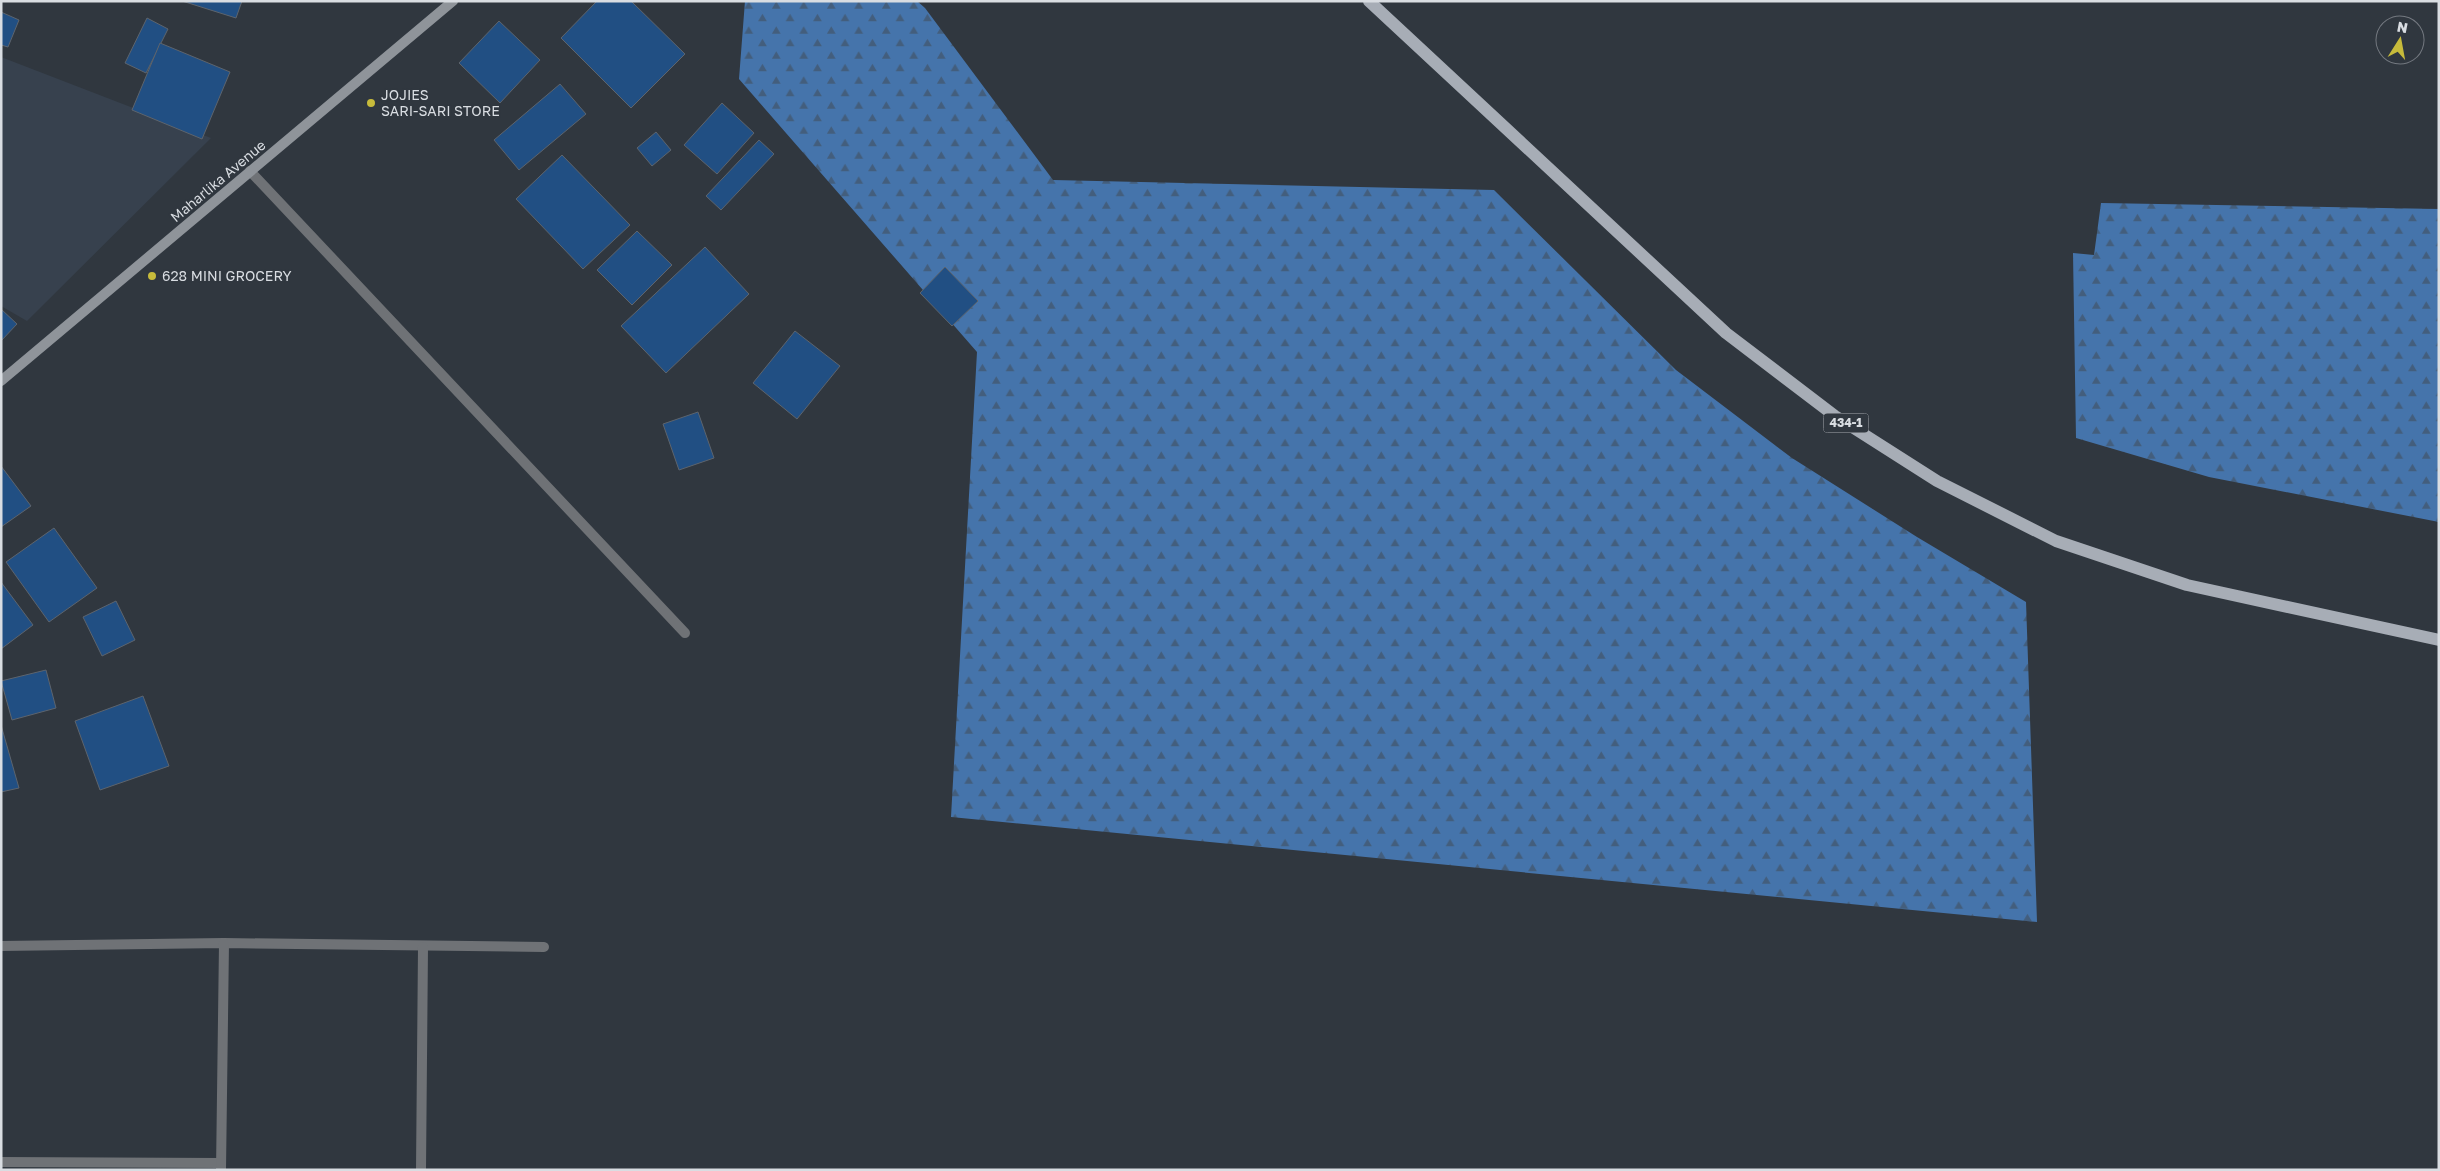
<svg xmlns="http://www.w3.org/2000/svg" width="2440" height="1171" viewBox="0 0 2440 1171" font-family="'Golos Text',sans-serif">
  <defs>
    <pattern id="forest-firs" width="22" height="20" patternUnits="userSpaceOnUse" patternTransform="scale(1.25)"><rect width="22" height="20" fill="#4574ab"/><path d="M5 1l3.5 6h-7zM16 11l3.5 6h-7z" fill="#435e7d"/></pattern>
  </defs>
  <rect width="100%" height="100%" fill="#30373f"/>
  <!-- built -->
  <path fill="#37414e" d="M1 57 211 138 27 321 1 306Z"/>
  <!-- forest -->
  <g fill="url(#forest-firs)">
    <path d="M745 1H917L925 8 1053 180 1494 190 1676 370 1792 458 1917 537 2026 602 2037 922 951 817 977 352 739 79Z"/>
    <path d="M2101 203 2439 209V522L2209 477 2076 438 2073 253 2094 255Z"/>
  </g>
  <!-- building -->
  <g fill="#214f83" stroke="#5d646d">
    <path d="M182 1H242L236 18Z"/>
    <path d="M597 1H631L685 54 631 108 561 38Z"/>
    <path d="M1 12 19 20 8 47 1 45Z"/>
    <path d="M147 18 168 29 146 73 125 63Z"/>
    <path d="M499 21 540 60 500 103 459 63Z"/>
    <path d="M160 43 230 72 202 139 132 110Z"/>
    <path d="M560 84 586 114 519 170 494 140Z"/>
    <path d="M722 103 754 133 717 174 684 145Z"/>
    <path d="M656 132 671 150 652 166 637 148Z"/>
    <path d="M759 140 774 154 721 210 706 196Z"/>
    <path d="M562 155 630 225 583 269 516 199Z"/>
    <path d="M637 231 672 265 632 305 597 270Z"/>
    <path d="M705 247 749 294 666 373 621 326Z"/>
    <path d="M945 267 978 301 952 326 920 293Z"/>
    <path d="M1 309 17 324 1 341Z"/>
    <path d="M795 331 840 366 797 419 753 383Z"/>
    <path d="M698 412 714 458 679 470 663 424Z"/>
    <path d="M1 466 31 506 1 527Z"/>
    <path d="M54 528 97 588 49 622 6 562Z"/>
    <path d="M1 582 33 625 1 649Z"/>
    <path d="M116 601 135 640 102 656 83 617Z"/>
    <path d="M46 670 56 708 12 720 1 681Z"/>
    <path d="M143 696 169 766 100 790 75 721Z"/>
    <path d="M1 725 19 788 1 792Z"/>
  </g>
  <g fill="none" stroke-linecap="round" stroke-linejoin="round">
    <!-- street -->
    <g stroke="#6f7276" stroke-width="10">
      <path d="M250 171 685 633"/>
      <path d="M1 946 224 943 544 947"/>
      <path d="M1 1162 221 1163"/>
      <path d="M221 1170 224 943"/>
      <path d="M421 1170 423 947"/>
    </g>
    <!-- secondary -->
    <path stroke="#8f949a" stroke-width="10" d="M1 381 453 1"/>
    <!-- primary -->
    <path stroke="#a7adb6" stroke-width="12" d="M1369 1 1726 333 1835 416 1937 481 2056 541 2187 585 2439 640"/>
  </g>
  <!-- markers -->
  <g fill="#c7bb3b" stroke="#30373f" stroke-width="2">
    <circle cx="371" cy="103" r="5"/>
    <circle cx="152" cy="276" r="5"/>
  </g>
  <g text-anchor="middle" stroke-width="4" stroke-linejoin="round" paint-order="stroke">
    <!-- shield labels -->
    <rect fill="#30373f" stroke="#a6abb1" stroke-width="1" x="1823.5" y="413.5" width="45" height="19" rx="4"/>
    <g font-size="12" font-weight="bold" fill="#d9dde2">
      <text x="1846" y="427">434-1</text>
    </g>
    <!-- poi labels -->
    <g font-size="14" fill="#d9dde2" stroke="#30373f" text-anchor="start">
      <text x="381" y="100">JOJIES<tspan x="381" dy="16">SARI-SARI STORE</tspan></text>
      <text x="162" y="281">628 MINI GROCERY</text>
    </g>
    <!-- street labels -->
    <g font-size="14" fill="#d9dde2" stroke="#30373f">
      <text transform="translate(218 181) rotate(-40)" y="5">Maharlika Avenue</text>
    </g>
  </g>
  <!-- border -->
  <rect width="2440" height="1171" fill="none" stroke="#d9dde2" stroke-width="5"/>
  <!-- north arrow -->
  <g transform="translate(2400 40) rotate(11)"><circle r="24" fill="#30373f" stroke="#747980"/>
  <path d="M0-4L9 19L0 12L-9 19Z" fill="#c7bb3b"/>
  <text y="-8" font-size="14" font-weight="bold" text-anchor="middle" fill="#d9dde2">N</text>
  </g>
</svg>
